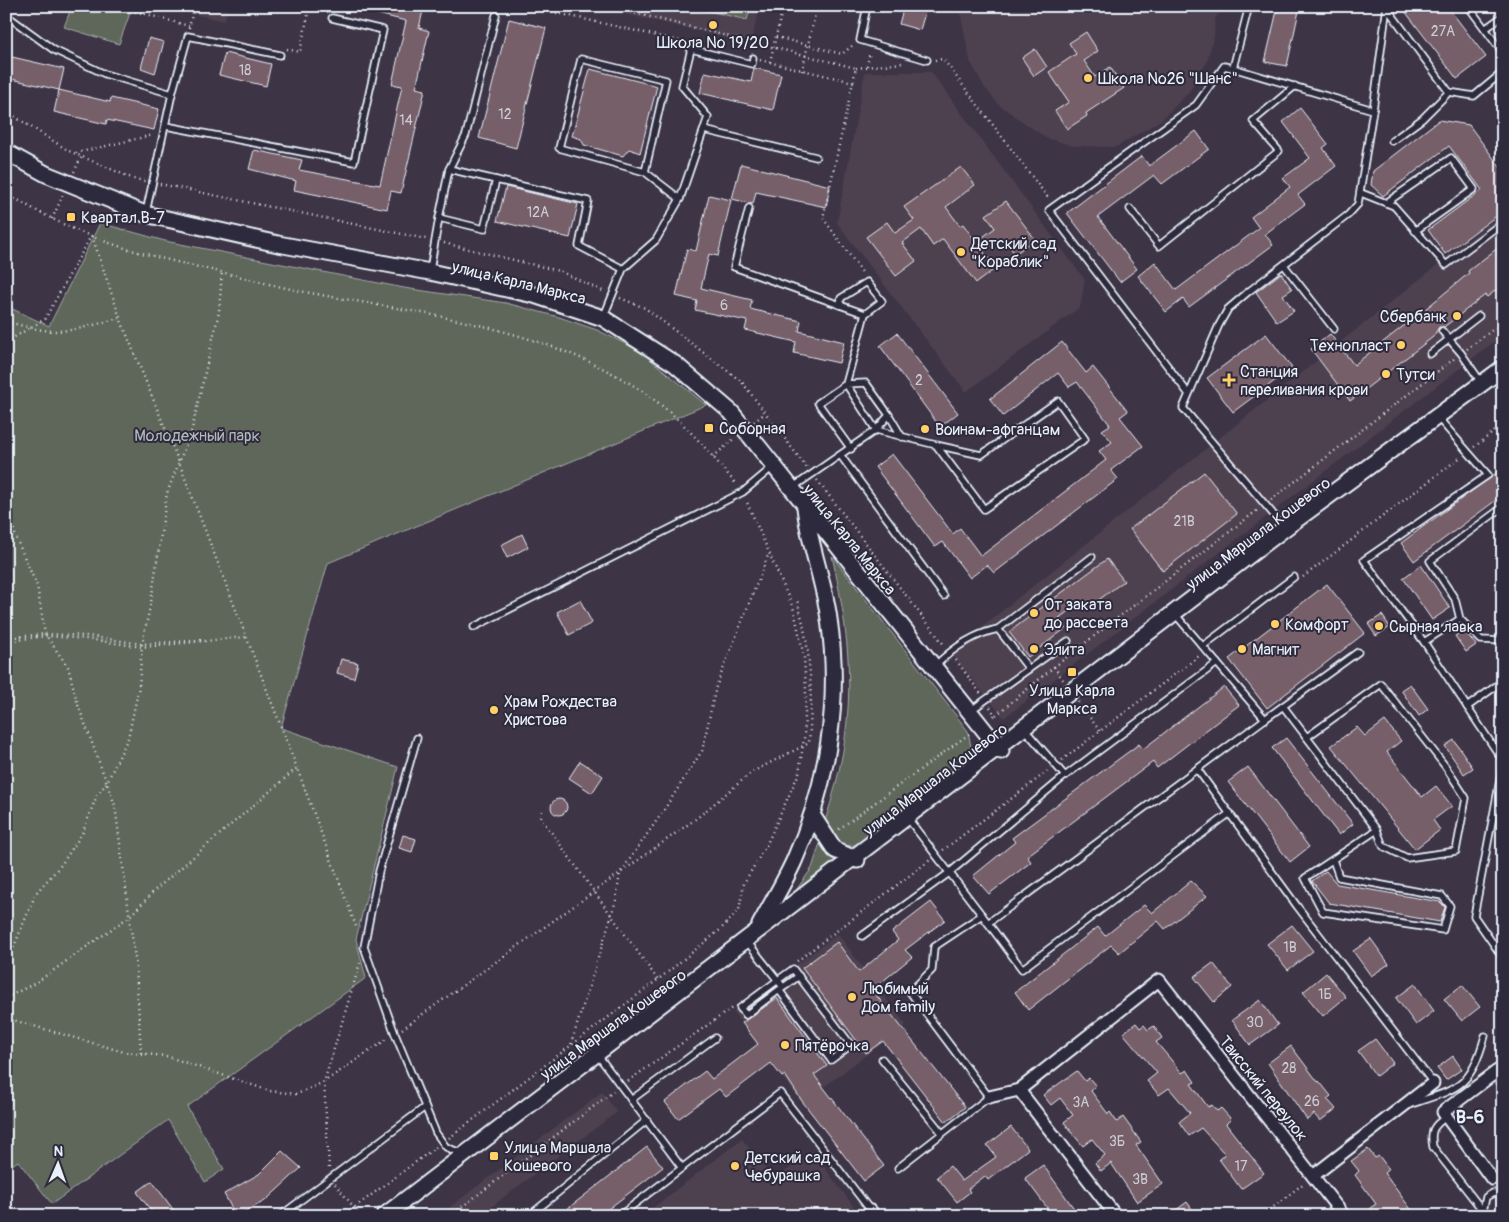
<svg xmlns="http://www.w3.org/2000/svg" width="1509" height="1222" viewBox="0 0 1509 1222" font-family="Pangolin,sans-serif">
  <rect width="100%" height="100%" fill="#3d3446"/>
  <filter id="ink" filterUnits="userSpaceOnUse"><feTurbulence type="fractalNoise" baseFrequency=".02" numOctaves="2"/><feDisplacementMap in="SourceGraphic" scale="10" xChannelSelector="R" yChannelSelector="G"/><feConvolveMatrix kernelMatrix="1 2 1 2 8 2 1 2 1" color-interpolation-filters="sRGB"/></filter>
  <g filter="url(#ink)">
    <!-- built -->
    <g fill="#4e4150">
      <path d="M157 6H229L224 21Z"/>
      <path d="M590 6H760L751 43Z"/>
      <path d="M959 6H1222L1221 12 1215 18 1214 36 1206 64 1189 92 1161 120 1116 147 1074 146 1046 138 999 105 985 88 970 61Z"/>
      <path d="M865 72H931L1085 280 1080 307 966 392 837 223Z"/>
      <path d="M1503 213V335L1004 718 950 652Z"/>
      <path d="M838 934 906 1025 802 1103 733 1012Z"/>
      <path d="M602 1092 617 1112 479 1216H438Z"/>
      <path d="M742 1139 774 1180 812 1151 861 1216H642Z"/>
    </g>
    <!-- green -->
    <g fill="#5e665a" stroke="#a3aca9">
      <path d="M72 6H105L130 13 119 44 64 27Z"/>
      <path d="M688 6H751L747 20Z"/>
      <path d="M100 223 165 241 404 288 506 303 559 317 597 330 640 351 706 405 328 563 281 728 398 767 356 939 366 978 187 1107 224 1169 205 1182 168 1120 52 1204 18 1161 6 1169V306L49 326Z"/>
      <path d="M832 556 968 731 971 747 968 761 863 844 847 846 835 837 825 821C857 725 854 653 832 556Z"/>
      <path d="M820 843 828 854 838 860 794 893 812 868Z"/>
    </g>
    <!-- building -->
    <g fill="#775e69" stroke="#e8f1f8">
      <path d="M362 6H424L419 28 429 31 416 88 425 90 401 193 391 191 387 209 294 190 296 181 249 169 254 150 302 160 299 170 380 185 402 86 392 84 406 21 361 10Z"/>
      <path d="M904 6H927L920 30 899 24Z"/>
      <path d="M1278 6H1300L1287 66 1265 62Z"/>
      <path d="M1401 6H1447L1486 57 1457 79Z"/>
      <path d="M509 19 546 28 516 148 479 138Z"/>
      <path d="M1086 32 1098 51 1084 61 1095 77 1110 67 1124 88 1086 113 1087 116 1067 129 1055 111 1069 102 1049 72 1076 54 1069 43Z"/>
      <path d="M149 38 164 42 155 73 141 68Z"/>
      <path d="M1035 49 1047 67 1034 76 1022 58Z"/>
      <path d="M225 53 271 64 266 86 219 75Z"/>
      <path d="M12 57 64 69 59 90 7 78Z"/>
      <path d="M754 68 781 74 773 110 700 93 705 72 751 82Z"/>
      <path d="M590 69 657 86 640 153 629 149 623 156 584 145 581 139 572 136Z"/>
      <path d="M59 90 110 102 111 98 159 109 154 130 107 120 106 124 54 112Z"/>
      <path d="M1300 108 1328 144 1323 148 1336 166 1298 195 1305 204 1265 234 1273 245 1189 307 1183 299 1166 312 1138 276 1155 262 1176 290 1259 228 1251 217 1290 187 1283 178 1310 158 1283 122Z"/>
      <path d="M1439 120 1469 125 1503 171V211L1445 254 1428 230 1482 190 1449 146 1383 196 1371 185 1373 171Z"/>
      <path d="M1196 131 1209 149 1162 184 1154 175 1098 217 1137 269 1120 282 1067 213 1142 156 1149 166Z"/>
      <path d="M741 164 830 186 826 207 756 192 753 204 732 199Z"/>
      <path d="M961 167 975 185 946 207 960 226 963 224 976 242 995 228 986 215 1006 201 1035 239 1015 254 1003 238 983 251 996 268 976 283 943 239 933 246 921 229 902 243 916 261 896 276 866 237 887 222 895 233 914 220 904 207Z"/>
      <path d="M506 187 578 204 570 238 497 221Z"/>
      <path d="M709 195 731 200 718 256 709 254 701 288 752 300 750 309 801 321 799 331 844 342 839 363 794 353 796 342 745 330 747 321 695 310 697 301 676 296 687 249 696 251Z"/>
      <path d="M1503 244V285L1487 297 1485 295 1444 327H1439L1433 337 1350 401 1311 349 1330 334 1354 365 1429 306 1469 273 1468 271Z"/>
      <path d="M1281 273 1292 289 1283 295 1294 311 1277 322 1256 292Z"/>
      <path d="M897 333 958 413 940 427 880 346Z"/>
      <path d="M1266 334 1292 368 1233 412 1207 378Z"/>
      <path d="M1062 342 1086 373 1093 367 1128 411 1120 417 1143 446 1111 470 1118 479 994 573 987 565 970 578 943 542 935 547 875 467 892 454 953 534 960 528 981 556 1106 460 1099 451 1112 442 1102 430 1110 425 1077 382 1069 387 1058 373 1003 416 990 399Z"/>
      <path d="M1503 468V495L1414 561 1401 543Z"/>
      <path d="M1204 472 1237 514 1163 571 1130 529Z"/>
      <path d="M522 534 528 547 507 558 501 545Z"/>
      <path d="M1107 559 1124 581 1088 608 1083 601 1059 618 1066 628 1028 657 1009 632Z"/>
      <path d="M1421 565 1450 608 1432 620 1403 578Z"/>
      <path d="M1327 584 1365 633 1267 708 1229 659Z"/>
      <path d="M580 600 592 623 569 635 557 612Z"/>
      <path d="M1382 615 1390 627 1376 636 1368 624Z"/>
      <path d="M1464 630 1476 645 1466 652 1455 636Z"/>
      <path d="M341 659 358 663 354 678 337 673Z"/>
      <path d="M1410 684 1428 709 1419 716 1401 690Z"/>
      <path d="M1224 687 1239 705 1157 768 1153 762 1027 856 1031 862 989 894 973 876 1015 842 1012 838 1139 744 1143 749Z"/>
      <path d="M1385 721 1401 741 1387 752 1422 797 1436 786 1452 806 1433 820 1440 830 1415 849 1331 746 1357 727 1365 736Z"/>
      <path d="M1286 738 1353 824 1339 835 1272 748Z"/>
      <path d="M1454 740 1473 768 1464 774 1445 746Z"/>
      <path d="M580 761 603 776 592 793 569 778Z"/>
      <path d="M1248 767 1309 847 1290 862 1228 782Z"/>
      <circle cx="559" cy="807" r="8"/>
      <path d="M403 835 416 839 412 852 399 848Z"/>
      <path d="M1326 871 1337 884 1440 902 1445 907 1440 922 1329 903 1312 881Z"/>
      <path d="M1191 881 1207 896 1165 929 1158 921 1119 953 1111 945 1028 1010 1015 992 1098 927 1105 936 1144 905 1152 913Z"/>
      <path d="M931 902 945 920 905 950 912 957 872 990 965 1107 946 1122 883 1041 866 1053 802 968 837 942 859 972 898 940 892 932Z"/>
      <path d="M1292 925 1313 951 1288 970 1267 944Z"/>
      <path d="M1371 939 1389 964 1371 976 1353 951Z"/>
      <path d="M1213 963 1232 987 1214 1002 1194 977Z"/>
      <path d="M1326 973 1346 997 1323 1016 1303 992Z"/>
      <path d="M1415 984 1434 1011 1416 1025 1396 998Z"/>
      <path d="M1462 985 1480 1007 1462 1021 1444 999Z"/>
      <path d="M777 998 827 1066 814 1075 884 1166 864 1181 802 1101 785 1075 782 1077 771 1063 726 1097 719 1089 678 1119 665 1102 705 1071 712 1079 758 1044 742 1023Z"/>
      <path d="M1260 1000 1278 1025 1250 1045 1232 1020Z"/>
      <path d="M1136 1023 1140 1028 1144 1025 1148 1030 1154 1026 1162 1038 1156 1042 1182 1073 1187 1070 1195 1082 1191 1084 1208 1107 1212 1105 1217 1111 1221 1108 1231 1119 1226 1124 1264 1173 1241 1189 1219 1159 1225 1154 1201 1128 1189 1136 1179 1122 1190 1113 1169 1088 1159 1095 1147 1081 1157 1073 1123 1033Z"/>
      <path d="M1375 1039 1393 1063 1376 1076 1358 1051Z"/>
      <path d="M1291 1046 1318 1082 1319 1081 1331 1096 1327 1099 1336 1109 1320 1121 1314 1114 1307 1120 1268 1063Z"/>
      <path d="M1453 1056 1462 1069 1446 1080 1437 1068Z"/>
      <path d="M1077 1071 1085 1081 1089 1078 1096 1086 1091 1091 1108 1114 1110 1112 1117 1122 1123 1117 1141 1142 1136 1145 1163 1184 1137 1202 1111 1163 1101 1171 1095 1163 1105 1155 1092 1139 1083 1146 1072 1133 1064 1122 1073 1115 1060 1098 1051 1105 1043 1095Z"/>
      <path d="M1011 1127 1028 1149 988 1180 985 1176 968 1189 970 1192 957 1202 937 1177 950 1166 962 1181 996 1157 987 1145Z"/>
      <path d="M647 1147 663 1167 599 1216H558Z"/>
      <path d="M1368 1149 1375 1158 1379 1156 1389 1169 1384 1173 1416 1216H1376L1370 1208 1376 1204 1355 1175 1359 1171 1351 1161Z"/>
      <path d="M282 1151 301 1168 265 1201 236 1216 224 1194 259 1174Z"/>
      <path d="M1043 1165 1070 1203 1080 1216H1053L1025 1178Z"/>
      <path d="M152 1181 178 1216H155L137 1192Z"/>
      <path d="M1187 1202 1197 1216H1168Z"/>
    </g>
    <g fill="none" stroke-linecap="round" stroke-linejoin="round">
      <defs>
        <g id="lane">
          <path d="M867 6 860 40 927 60"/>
          <path d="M1249 6 1233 68 1373 110 1358 204 1348 215 1248 292 1228 309 1219 325 1183 408 1285 528"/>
          <path d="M1468 6 1503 53"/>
          <path d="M1387 8 1449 92 1474 96 1503 72"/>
          <path d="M6 15 54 50 105 74 172 94"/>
          <path d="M1485 29 1503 16"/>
          <path d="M1373 110 1387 6"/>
          <path d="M166 126 354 162 383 30 332 18"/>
          <path d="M704 130 816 157"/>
          <path d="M1392 141 1422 119 1449 92"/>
          <path d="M449 169 466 135 496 15"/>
          <path d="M645 172 559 148 581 59 666 80 645 172 680 199"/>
          <path d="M1361 193 1394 206 1446 265 1503 222"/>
          <path d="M1386 203 1451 158 1474 189 1415 231"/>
          <path d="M749 208 734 267 865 314 846 384 866 383 889 415 876 430 846 384 818 403 851 449"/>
          <path d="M1130 209 1159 246 1279 151 1253 121 1295 86"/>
          <path d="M146 212 172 94 188 36 280 55"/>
          <path d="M439 218 449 169 496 180"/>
          <path d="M1284 265 1334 329"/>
          <path d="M430 270 439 218 484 229 496 180 588 201 579 246 623 269"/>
          <path d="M840 305 841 298 867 282 882 301 865 314"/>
          <path d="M604 316 623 269 656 240 680 199 708 117 682 86 691 49 752 64 753 58"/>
          <path d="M1442 331 1461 353 1481 382"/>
          <path d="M1430 354 1479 316"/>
          <path d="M1188 393 1049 210 1196 105 1224 66 1233 68"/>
          <path d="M889 415 902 437"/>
          <path d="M1440 420 1488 475 1364 560 1424 642 1460 619"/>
          <path d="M841 456 944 596"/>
          <path d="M792 488 876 430 936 445 984 509 1085 439 1058 401 981 455 936 445"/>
          <path d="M1503 507 1430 561 1455 599 1460 619 1481 640 1503 641"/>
          <path d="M474 627 743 492 774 466"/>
          <path d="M998 629 1029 669"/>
          <path d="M1424 642 1503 761"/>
          <path d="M1203 646 1294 577"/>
          <path d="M935 666C952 649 974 634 998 629L1092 557"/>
          <path d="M1283 706 1358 652"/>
          <path d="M1467 707 1503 681"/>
          <path d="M970 711 1068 641"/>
          <path d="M1265 719 1283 706 1377 830 1383 846 1407 858 1456 851 1466 798 1445 766 1381 684 1307 737"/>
          <path d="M417 738 379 871 364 947 395 1034 436 1133 446 1147 463 1154"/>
          <path d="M1503 764 1474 916 1503 958"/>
          <path d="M1197 769 1297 906 1433 1083"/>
          <path d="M1065 776 1217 663"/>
          <path d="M909 820 988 923 1265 719 1175 614"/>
          <path d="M1333 860 1339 877 1442 896 1450 906 1443 930 1323 912 1305 878 1377 830"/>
          <path d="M988 923 1022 969 1230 813"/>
          <path d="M862 936 949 873 1065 776 1027 732"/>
          <path d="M749 944 783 987"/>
          <path d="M793 969 851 1045 831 1060 779 990 746 1015 740 1008Z"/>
          <path d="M781 989 799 976"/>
          <path d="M600 1058 682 1168"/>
          <path d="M882 1059 942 1133"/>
          <path d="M631 1100 715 1038"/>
          <path d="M1411 1104C1460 1088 1470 1088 1485 1036"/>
          <path d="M1446 1117C1433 1126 1430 1131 1433 1147L1487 1216"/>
          <path d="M898 1168 989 1097 910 992 932 970 934 947 982 915"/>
          <path d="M1483 1211 1486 1197 1493 1193 1503 1194"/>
          <path d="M280 1216 425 1107"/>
          <path d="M529 1216 647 1120"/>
          <path d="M619 1216 780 1093 871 1211"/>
        </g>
        <g id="street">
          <path d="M1503 1067 1496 1072 1503 1082"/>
          <path d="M1019 1090 1116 1216"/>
          <path d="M989 1097 1019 1090 1159 980 1344 1216"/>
          <path d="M1313 1176 1433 1083"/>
          <path d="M1492 1179 1443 1112 1496 1072"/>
          <path d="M871 1211 874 1216"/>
        </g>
        <g id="secondary">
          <path d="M6 152 46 174 145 214 278 244 430 272 534 295 603 318 675 364 731 412 1001 751"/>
          <path d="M812 815 835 850 857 860"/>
          <path d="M760 925C771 904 784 883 794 861 828 785 841 701 829 619 824 581 809 545 805 507"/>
          <path d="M384 1216 1285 528 1503 368"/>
        </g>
      </defs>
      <!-- lane casing -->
      <use href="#lane" stroke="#e8f1f8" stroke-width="9"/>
      <!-- street casing -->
      <use href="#street" stroke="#e8f1f8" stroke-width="15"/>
      <!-- secondary casing -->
      <use href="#secondary" stroke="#e8f1f8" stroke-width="19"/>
      <!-- path -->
      <g stroke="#e8f1f8" stroke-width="2.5" stroke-dasharray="1 4" stroke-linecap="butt">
        <path d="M116 6 189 26"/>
        <path d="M527 6 684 42"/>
        <path d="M606 6 856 68 853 82"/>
        <path d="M189 28 194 6"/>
        <path d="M776 37 842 54 853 45"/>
        <path d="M287 49 300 52 310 6"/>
        <path d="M760 60 853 82 823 218 864 275"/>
        <path d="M935 60 943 59 1049 199"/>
        <path d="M770 62 783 6"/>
        <path d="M867 66 870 52"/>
        <path d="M856 68 902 63"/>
        <path d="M802 71 817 6"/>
        <path d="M6 111 69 151 134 179 145 181"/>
        <path d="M76 153 153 135"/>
        <path d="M74 172 82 156"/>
        <path d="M160 184 426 239"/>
        <path d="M6 193C37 212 70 229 104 241 143 255 185 264 225 273 250 279 275 286 300 291 415 313 542 325 642 391 680 416 708 451 737 485"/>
        <path d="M52 219 63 195"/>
        <path d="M92 236 120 318 178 460 297 768"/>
        <path d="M444 243 559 271 605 292"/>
        <path d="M620 298 645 308 742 382 807 468"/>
        <path d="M6 321C57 337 69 332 119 318"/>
        <path d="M6 342 45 319 91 236"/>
        <path d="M1467 349 1503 322"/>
        <path d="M754 422 765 413"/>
        <path d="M1474 447 1503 425"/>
        <path d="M713 457 735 438"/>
        <path d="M817 480 945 646"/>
        <path d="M6 500 16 538 37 586 45 634 68 667 78 705 115 805 136 967 141 1053"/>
        <path d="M1271 500 1455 358"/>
        <path d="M1303 577 1462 456"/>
        <path d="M6 638 45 634 88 636 142 644 204 640"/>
        <path d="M6 641 46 636 87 639 142 647 246 637"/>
        <path d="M956 660 981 694"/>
        <path d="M1054 667 1259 509"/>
        <path d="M1078 702 1100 731"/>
        <path d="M990 707 995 715 992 718"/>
        <path d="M996 715 1054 667 1064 681"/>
        <path d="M1062 760 1199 656"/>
        <path d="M542 811 541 818 658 980"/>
        <path d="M839 829 969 734"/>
        <path d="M943 850 1048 771"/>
        <path d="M797 961 930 860"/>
        <path d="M6 966 36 893 61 865 82 834 97 795 106 784 128 738 139 687 142 644 151 602 167 493 192 429 219 312 222 272"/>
        <path d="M6 998 37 982 130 916 155 890 297 768 357 929"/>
        <path d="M6 1018 124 1052 166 1056 270 1091 297 1094 324 1082 360 963"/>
        <path d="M402 1029 697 818 752 772 809 743C813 694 811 648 797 600"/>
        <path d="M571 1044 605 936 616 900 620 873 662 813 702 751 716 687 769 553"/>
        <path d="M628 1081 732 1008"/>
        <path d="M449 1138 664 975 720 930 739 910 744 883 766 846 799 773 804 738 806 690 804 657 794 610 746 500"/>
        <path d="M329 1168 324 1082 387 1039"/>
        <path d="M335 1184 361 1216"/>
        <path d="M343 1216 436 1147"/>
        <path d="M450 1216 614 1091"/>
        <path d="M1262 1216 1304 1183"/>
      </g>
      <!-- lane -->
      <use href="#lane" stroke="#2f2a3d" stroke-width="5.5"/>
      <!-- street -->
      <use href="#street" stroke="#2f2a3d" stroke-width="11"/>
      <!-- secondary -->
      <use href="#secondary" stroke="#2f2a3d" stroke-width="15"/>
    </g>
  </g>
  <!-- markers -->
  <g fill="#ffd166" stroke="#2f2a3d" stroke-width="2">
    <circle cx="713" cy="25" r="5"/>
    <circle cx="1088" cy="78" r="5"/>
    <rect x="66" y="212" width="10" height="10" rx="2.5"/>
    <circle cx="961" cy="252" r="5"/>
    <circle cx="1457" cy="316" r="5"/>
    <circle cx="1401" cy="345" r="5"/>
    <circle cx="1386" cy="374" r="5"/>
    <path d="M1226.5 372.5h5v5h5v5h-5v5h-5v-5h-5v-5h5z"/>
    <rect x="704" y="423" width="10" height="10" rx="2.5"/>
    <circle cx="925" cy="429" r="5"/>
    <circle cx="1034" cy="613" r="5"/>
    <circle cx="1275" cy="624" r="5"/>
    <circle cx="1379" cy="626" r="5"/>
    <circle cx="1034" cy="649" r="5"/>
    <circle cx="1242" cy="649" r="5"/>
    <rect x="1067" y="667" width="10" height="10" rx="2.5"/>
    <circle cx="494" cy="710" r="5"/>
    <circle cx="852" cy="997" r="5"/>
    <circle cx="785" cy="1045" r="5"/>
    <rect x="489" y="1151" width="10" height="10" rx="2.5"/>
    <circle cx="735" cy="1166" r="5"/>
  </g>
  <g text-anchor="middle" stroke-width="4" stroke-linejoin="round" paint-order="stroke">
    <!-- number labels -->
    <g font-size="14" fill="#ccccd4">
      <text x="1443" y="36">27А</text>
      <text x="245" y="75">18</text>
      <text x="505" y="119">12</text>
      <text x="406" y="125">14</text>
      <text x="538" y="217">12А</text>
      <text x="724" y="310">6</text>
      <text x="919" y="385">2</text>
      <text x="1184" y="526">21В</text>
      <text x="1290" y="952">1В</text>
      <text x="1325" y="999">1Б</text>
      <text x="1255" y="1027">30</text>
      <text x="1289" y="1073">28</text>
      <text x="1312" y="1106">26</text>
      <text x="1081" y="1107">3А</text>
      <text x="1117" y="1146">3Б</text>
      <text x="1241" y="1171">17</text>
      <text x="1140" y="1184">3В</text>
    </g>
    <!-- poi labels -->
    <g font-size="16" fill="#e8f1f8" stroke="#2f2a3d" text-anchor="start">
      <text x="713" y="48" text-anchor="middle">Школа № 19/20</text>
      <text x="1098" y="84">Школа №26 "Шанс"</text>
      <text x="81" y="223">Квартал В-7</text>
      <text x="971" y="249">Детский сад<tspan x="971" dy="18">"Кораблик"</tspan></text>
      <text x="1447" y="322" text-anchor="end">Сбербанк</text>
      <text x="1391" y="351" text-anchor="end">Технопласт</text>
      <text x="1240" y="377">Станция<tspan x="1240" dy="18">переливания крови</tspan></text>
      <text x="1396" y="380">Тутси</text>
      <text x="719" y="434">Соборная</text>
      <text x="935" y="435">Воинам-афганцам</text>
      <text x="1044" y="610">От заката<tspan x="1044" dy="18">до рассвета</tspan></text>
      <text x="1285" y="630">Комфорт</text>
      <text x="1389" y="632">Сырная лавка</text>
      <text x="1044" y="655">Элита</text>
      <text x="1252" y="655">Магнит</text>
      <text x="1072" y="696" text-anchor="middle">Улица Карла<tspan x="1072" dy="18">Маркса</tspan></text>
      <text x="504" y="707">Храм Рождества<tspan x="504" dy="18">Христова</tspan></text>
      <text x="862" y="994">Любимый<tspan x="862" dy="18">Дом family</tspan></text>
      <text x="795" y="1051">Пятёрочка</text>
      <text x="504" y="1153">Улица Маршала<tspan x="504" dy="18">Кошевого</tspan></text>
      <text x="745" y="1163">Детский сад<tspan x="745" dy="18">Чебурашка</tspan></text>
    </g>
    <!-- street labels -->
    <g font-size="16" fill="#e8f1f8" stroke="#2f2a3d">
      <text transform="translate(519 282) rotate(14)" y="6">улица Карла Маркса</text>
      <text transform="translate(1258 533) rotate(-37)" y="6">улица Маршала Кошевого</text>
      <text transform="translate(850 539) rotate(51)" y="6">улица Карла Маркса</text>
      <text transform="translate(935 779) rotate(-37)" y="6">улица Маршала Кошевого</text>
      <text transform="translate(613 1024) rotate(-36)" y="6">улица Маршала Кошевого</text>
      <text transform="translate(1264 1088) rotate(51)" y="6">Таисский переулок</text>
    </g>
    <!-- park labels -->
    <g font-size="16" fill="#b1b9b9" stroke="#2f2a3d">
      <text x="197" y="441">Молодежный парк</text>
    </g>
    <!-- neighbourhood labels -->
    <g font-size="18" font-weight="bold" fill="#e8f1f8" stroke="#2f2a3d">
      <text x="1470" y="1123">В-6</text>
    </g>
  </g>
  <!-- margin -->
  <rect width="1509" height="1222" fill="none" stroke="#2f2a3d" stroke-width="25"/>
  <rect x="12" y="12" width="1484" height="1197" fill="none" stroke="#e8f1f8" stroke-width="2" filter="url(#ink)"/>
  <!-- north arrow -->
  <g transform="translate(58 1164) rotate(2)" stroke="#2f2a3d" stroke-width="4" paint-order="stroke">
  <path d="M0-4L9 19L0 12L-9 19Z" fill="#e8f1f8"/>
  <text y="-8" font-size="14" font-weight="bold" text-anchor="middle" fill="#e8f1f8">N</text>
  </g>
</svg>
